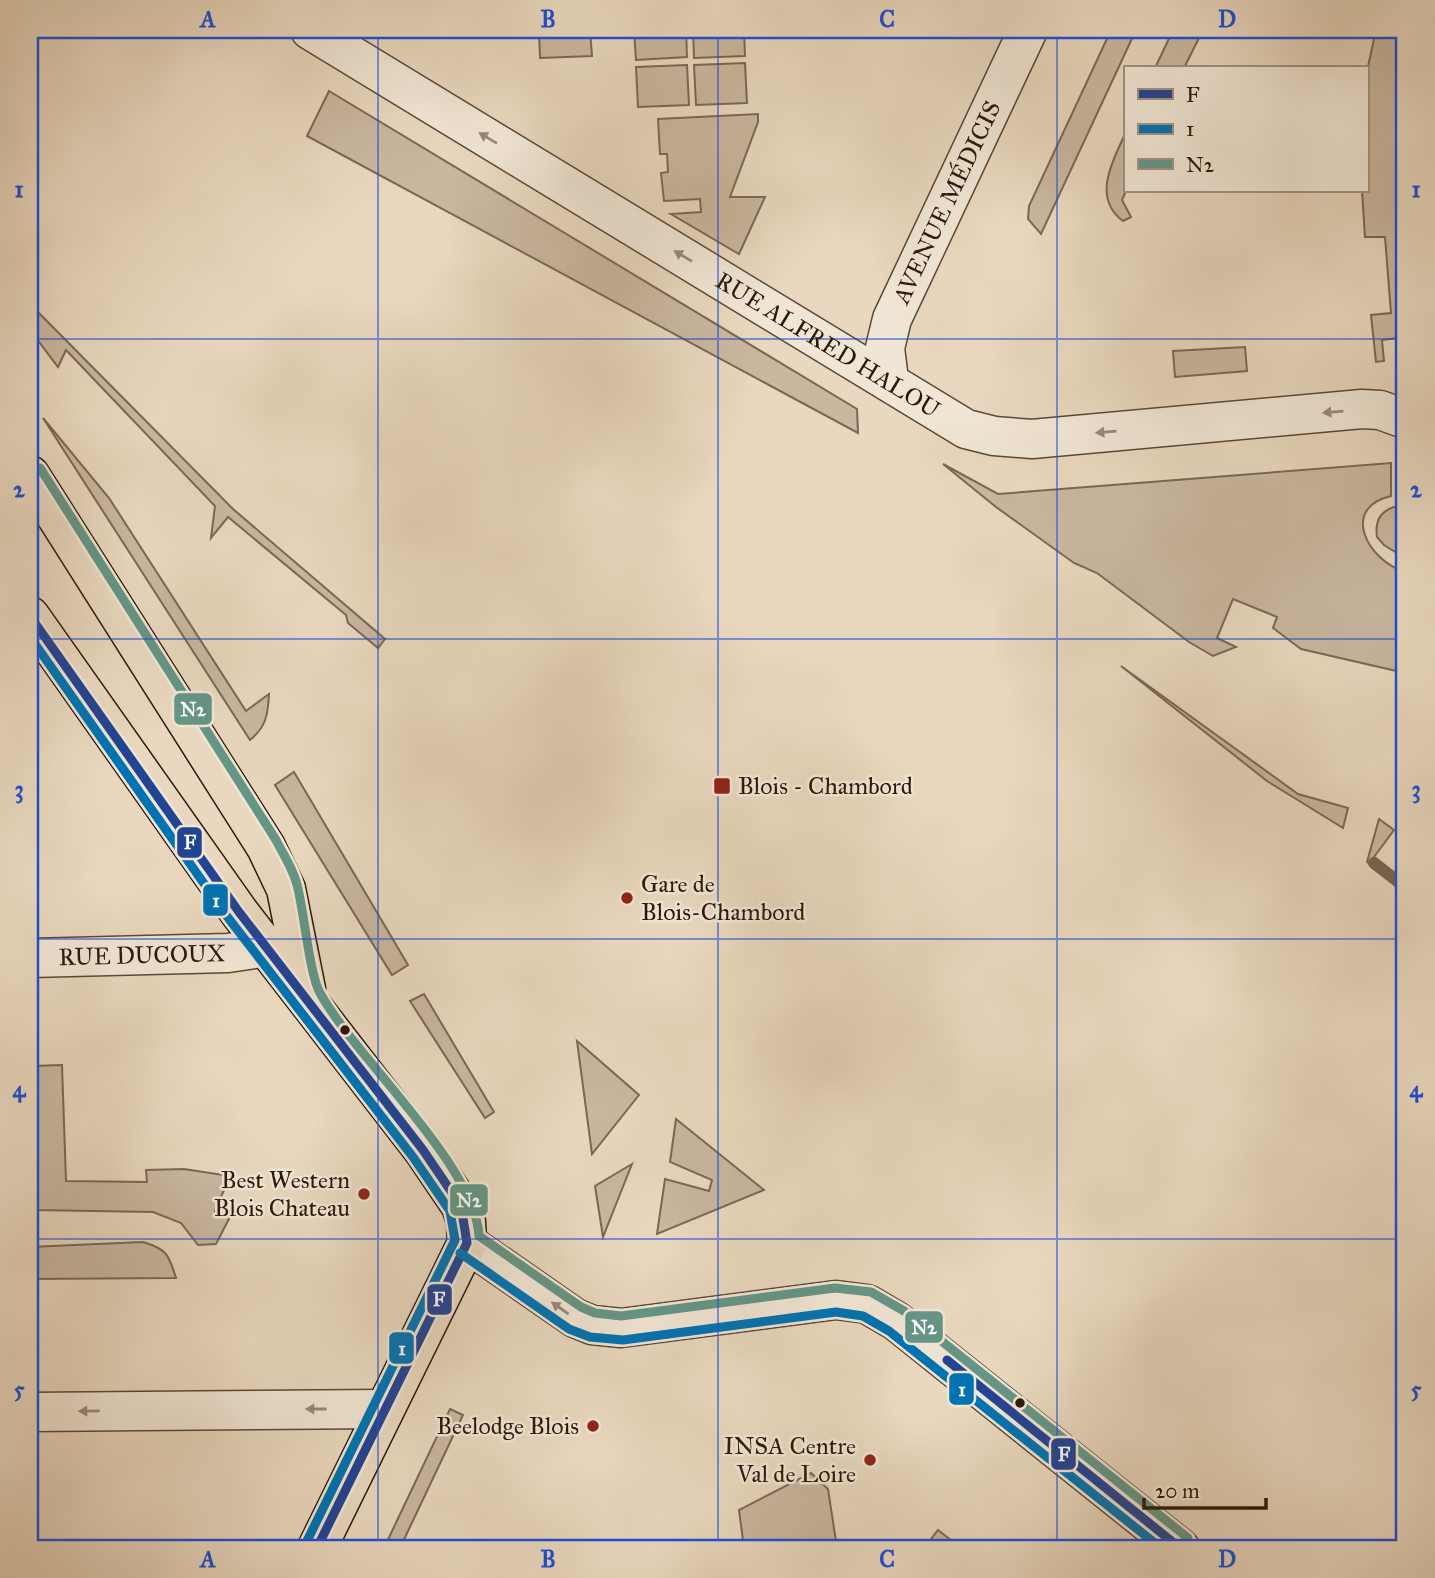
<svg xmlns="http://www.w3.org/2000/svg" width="1435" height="1578" viewBox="0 0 1435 1578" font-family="'IM FELL Great Primer',serif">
  <rect width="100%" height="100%" fill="#e9d8bf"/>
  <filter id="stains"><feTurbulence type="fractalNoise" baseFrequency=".00286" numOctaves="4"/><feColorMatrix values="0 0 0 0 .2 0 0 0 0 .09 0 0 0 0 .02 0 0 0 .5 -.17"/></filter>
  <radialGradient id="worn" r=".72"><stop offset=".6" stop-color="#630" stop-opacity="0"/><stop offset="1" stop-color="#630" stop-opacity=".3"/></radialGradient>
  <!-- green -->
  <g fill="#c9b7a0" stroke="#7a6854" stroke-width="2">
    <path d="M539 30H590L592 56 540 58Z"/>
    <path d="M634 30H686L687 57 636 60Z"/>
    <path d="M693 30H744L745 56 694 58Z"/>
    <path d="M1111 30H1136L1041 234 1028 219 1029 206Z"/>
    <path d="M1173 30H1203L1184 68H1155Z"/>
    <path d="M1376 30H1405V337L1382 340 1384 361 1376 362 1371 315 1391 313 1385 237H1365L1362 191H1367V71Z"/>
    <path d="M745 63 747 103 696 105 694 65Z"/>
    <path d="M687 65 689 105 638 107 636 67Z"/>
    <path d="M329 91 857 409 858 433 307 136Z"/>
    <path d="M758 114V122L730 197H765L739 254 671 214 701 212 700 199 664 201 661 173 668 172 667 154H660L658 119Z"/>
    <path d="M1125 134 1126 191 1122 200 1131 217 1123 221C1092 198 1112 163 1125 134Z"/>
    <path d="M30 304 233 509 385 639 378 648 348 623 346 615 228 517 211 538 215 506 66 350 58 367 30 330Z"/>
    <path d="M1245 347 1247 371 1175 377 1173 351Z"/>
    <path d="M43 418 109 498 246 711 269 694C268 715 266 727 250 740Z"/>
    <path d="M1391 463V496C1340 508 1367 560 1405 572L1401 594 1405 596V673L1301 649 1273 628 1277 617 1233 599 1217 638 1236 647 1213 656 1189 642 1097 573 1074 563 996 507 943 464 998 494Z"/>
    <path d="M1394 507H1405V558L1384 545 1377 537C1375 522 1379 512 1394 507Z"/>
    <path d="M1121 666 1298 794 1348 808 1343 828 1267 781Z"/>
    <path d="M294 772 408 965 392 975 275 785Z"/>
    <path d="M1379 819 1394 830 1374 857 1405 882V892L1367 862Z"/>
    <path d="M424 994 494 1112 485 1118 410 1001Z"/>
    <path d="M577 1041 639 1095 592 1154Z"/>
    <path d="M62 1065 66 1181 147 1182 146 1170 184 1169 230 1176 215 1211 230 1217 216 1244 198 1245 181 1223 153 1212 35 1210 30 1066Z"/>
    <path d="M676 1119 764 1190 657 1234 665 1179 709 1191 712 1180 670 1162Z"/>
    <path d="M632 1164 603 1237 595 1186Z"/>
    <path d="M143 1242C167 1249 169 1255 176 1278L30 1279V1247Z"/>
    <path d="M450 1409 463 1415 400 1548H384Z"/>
    <path d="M811 1473 828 1489 837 1548H744L739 1510Z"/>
    <path d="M938 1530 961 1548H924Z"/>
  </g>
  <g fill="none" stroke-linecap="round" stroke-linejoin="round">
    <!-- stream -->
    <path stroke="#766451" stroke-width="12" d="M1374 863 1405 887"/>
    <defs>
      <g id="minor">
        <path id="s1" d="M310 30 966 429 994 436 1032 439 1362 409 1380 410 1405 419"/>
        <path id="s2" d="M889 380 885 348 892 319 1028 30"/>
        <path id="s3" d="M30 958 228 953 295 943"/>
        <path d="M467 1243 575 1318 592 1325 621 1328 836 1300 867 1304 896 1321 1180 1548"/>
        <path d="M30 1412 384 1409"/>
      </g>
      <g id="major">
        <path d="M30 475 266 847 286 889 306 989"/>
        <path d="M30 616 239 912 423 1150 461 1206 466 1222 467 1243 317 1548"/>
      </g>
    </defs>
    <!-- minor casing -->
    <use href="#minor" stroke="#5a4836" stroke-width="41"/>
    <!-- major casing -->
    <use href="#major" stroke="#2b1809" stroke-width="41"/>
    <!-- minor -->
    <use href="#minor" stroke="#f1e6d5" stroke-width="38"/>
    <!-- major -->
    <use href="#major" stroke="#e9d8bf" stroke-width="38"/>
    <defs>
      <g id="bus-1">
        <path d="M30 616 239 912 423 1150 461 1206 467 1243 317 1548"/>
        <path d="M947 1360 1180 1548"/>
      </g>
      <g id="bus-2">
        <path d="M30 637 229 919 413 1157 450 1211 455 1240 306 1543"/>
        <path d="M460 1253 569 1329 590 1337 623 1340 836 1312 863 1316 889 1331 1161 1548"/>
      </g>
      <path id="bus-3" d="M40 468 276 840C284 856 295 872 298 889 304 913 310 976 320 993 357 1060 475 1164 479 1236L581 1307 595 1313 621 1316 835 1288 871 1292 904 1311 1188 1538"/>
    </defs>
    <!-- bus-1 casing -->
    <use href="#bus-1" stroke="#f1e6d5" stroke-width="14"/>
    <!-- bus-2 casing -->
    <use href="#bus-2" stroke="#f1e6d5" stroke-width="14"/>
    <!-- bus-3 casing -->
    <use href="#bus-3" stroke="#f1e6d5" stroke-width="14"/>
    <!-- bus-1 -->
    <use href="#bus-1" stroke="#234393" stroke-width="9"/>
    <!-- bus-2 -->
    <use href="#bus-2" stroke="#0173b2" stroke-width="9"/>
    <!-- bus-3 -->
    <use href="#bus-3" stroke="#649687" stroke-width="9"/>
  </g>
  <!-- one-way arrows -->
  <defs><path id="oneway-solid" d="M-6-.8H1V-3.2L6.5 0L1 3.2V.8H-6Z" transform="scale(1.75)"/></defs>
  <g fill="#988979">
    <use href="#oneway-solid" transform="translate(488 138) rotate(-149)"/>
    <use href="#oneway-solid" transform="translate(683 256) rotate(-149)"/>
    <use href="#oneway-solid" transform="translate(1333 412) rotate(175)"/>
    <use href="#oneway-solid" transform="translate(1106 432) rotate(175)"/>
    <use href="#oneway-solid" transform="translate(560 1308) rotate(-145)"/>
    <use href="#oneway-solid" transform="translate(316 1409) rotate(-180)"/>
    <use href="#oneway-solid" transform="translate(89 1411) rotate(179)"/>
  </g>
  <!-- grid -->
  <path fill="none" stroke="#1d4ed8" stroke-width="2" stroke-opacity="0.55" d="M378 30V1548M718 30V1548M1057 30V1548M30 339H1405M30 639H1405M30 939H1405M30 1239H1405"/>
  <!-- markers -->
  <g fill="#8f2418" stroke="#f1e6d5" stroke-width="2.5">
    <rect x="713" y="777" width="18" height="18" rx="3.5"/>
    <circle cx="627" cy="898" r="7"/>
    <circle cx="364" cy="1194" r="7"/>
    <circle cx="593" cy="1426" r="7"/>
    <circle cx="870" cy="1460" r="7"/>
  </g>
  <g fill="#2b1809" stroke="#f1e6d5" stroke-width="2.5">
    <circle cx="345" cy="1030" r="6"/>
    <circle cx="1020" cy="1403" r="6"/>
  </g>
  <g text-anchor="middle" stroke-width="5" stroke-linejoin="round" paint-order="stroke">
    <!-- street labels -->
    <g font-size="24" fill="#2b1809" stroke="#f1e6d5">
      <text dy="8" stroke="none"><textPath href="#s2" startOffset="191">AVENUE MÉDICIS</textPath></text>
      <text dy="8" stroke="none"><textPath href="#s1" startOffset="606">RUE ALFRED HALOU</textPath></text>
      <text dy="8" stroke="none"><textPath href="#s3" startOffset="112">RUE DUCOUX</textPath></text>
    </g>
    <!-- poi labels -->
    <g font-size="24" fill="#2b1809" stroke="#f1e6d5" text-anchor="end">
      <text x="738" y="794" text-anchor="start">Blois - Chambord</text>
      <text x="641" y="892" text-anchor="start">Gare de<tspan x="641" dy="28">Blois-Chambord</tspan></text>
      <text x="350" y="1188">Best Western<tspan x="350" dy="28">Blois Chateau</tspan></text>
      <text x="579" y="1434">Beelodge Blois</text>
      <text x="856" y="1454">INSA Centre<tspan x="856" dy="28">Val de Loire</tspan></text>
    </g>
  </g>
  <g stroke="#f1e6d5" stroke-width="2.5">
    <rect x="173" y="692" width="40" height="34" rx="7" fill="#649687"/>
    <rect x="176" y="826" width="27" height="33" rx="7" fill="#234393"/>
    <rect x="202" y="883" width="27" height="34" rx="7" fill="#0173b2"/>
    <rect x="449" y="1183" width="40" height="34" rx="7" fill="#649687"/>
    <rect x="426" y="1283" width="27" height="33" rx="7" fill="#234393"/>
    <rect x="904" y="1310" width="40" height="34" rx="7" fill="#649687"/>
    <rect x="388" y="1331" width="27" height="34" rx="7" fill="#0173b2"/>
    <rect x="948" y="1372" width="27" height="34" rx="7" fill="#0173b2"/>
    <rect x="1050" y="1437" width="27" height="34" rx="7" fill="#234393"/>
  </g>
  <g font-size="19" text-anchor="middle" font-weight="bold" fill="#fff">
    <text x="193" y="716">N2</text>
    <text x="190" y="849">F</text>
    <text x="216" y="907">1</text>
    <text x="469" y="1207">N2</text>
    <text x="439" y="1306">F</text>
    <text x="924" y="1334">N2</text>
    <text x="402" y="1355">1</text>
    <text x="962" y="1396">1</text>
    <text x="1064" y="1461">F</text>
  </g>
  <!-- margin -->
  <rect width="1435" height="1578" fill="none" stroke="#e9d8bf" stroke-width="77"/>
  <!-- legend -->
  <rect x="1124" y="66" width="245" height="126" fill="#f1e6d5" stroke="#a29483" stroke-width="2"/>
  <rect x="1138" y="89" width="35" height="10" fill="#234393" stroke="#a29483" stroke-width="2"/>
  <text x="1186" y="102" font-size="21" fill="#2b1809">F</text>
  <rect x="1138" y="124" width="35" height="10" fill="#0173b2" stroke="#a29483" stroke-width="2"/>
  <text x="1186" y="136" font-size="21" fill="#2b1809">1</text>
  <rect x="1138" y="159" width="35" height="10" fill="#649687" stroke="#a29483" stroke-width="2"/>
  <text x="1186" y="172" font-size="21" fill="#2b1809">N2</text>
  <!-- scale -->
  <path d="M1144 1498v10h122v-10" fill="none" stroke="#2b1809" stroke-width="3.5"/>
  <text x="1155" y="1498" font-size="21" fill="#2b1809" stroke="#f1e6d5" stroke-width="5" paint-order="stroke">20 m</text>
  <rect x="38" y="38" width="1358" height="1502" fill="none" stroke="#1d4ed8" stroke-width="2.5"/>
  <g font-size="23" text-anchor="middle" font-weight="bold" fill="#1d4ed8">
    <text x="208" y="27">A</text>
    <text x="548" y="27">B</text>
    <text x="887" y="27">C</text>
    <text x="1227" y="27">D</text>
    <text x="19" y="197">1</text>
    <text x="1416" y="197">1</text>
    <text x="19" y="497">2</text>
    <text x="1416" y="497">2</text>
    <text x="19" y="797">3</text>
    <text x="1416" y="797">3</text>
    <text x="19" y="1097">4</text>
    <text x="1416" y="1097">4</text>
    <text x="19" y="1397">5</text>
    <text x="1416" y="1397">5</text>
    <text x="208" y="1567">A</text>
    <text x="548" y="1567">B</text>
    <text x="887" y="1567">C</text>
    <text x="1227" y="1567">D</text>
  </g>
  <rect width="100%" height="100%" filter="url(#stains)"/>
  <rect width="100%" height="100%" fill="url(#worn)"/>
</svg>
